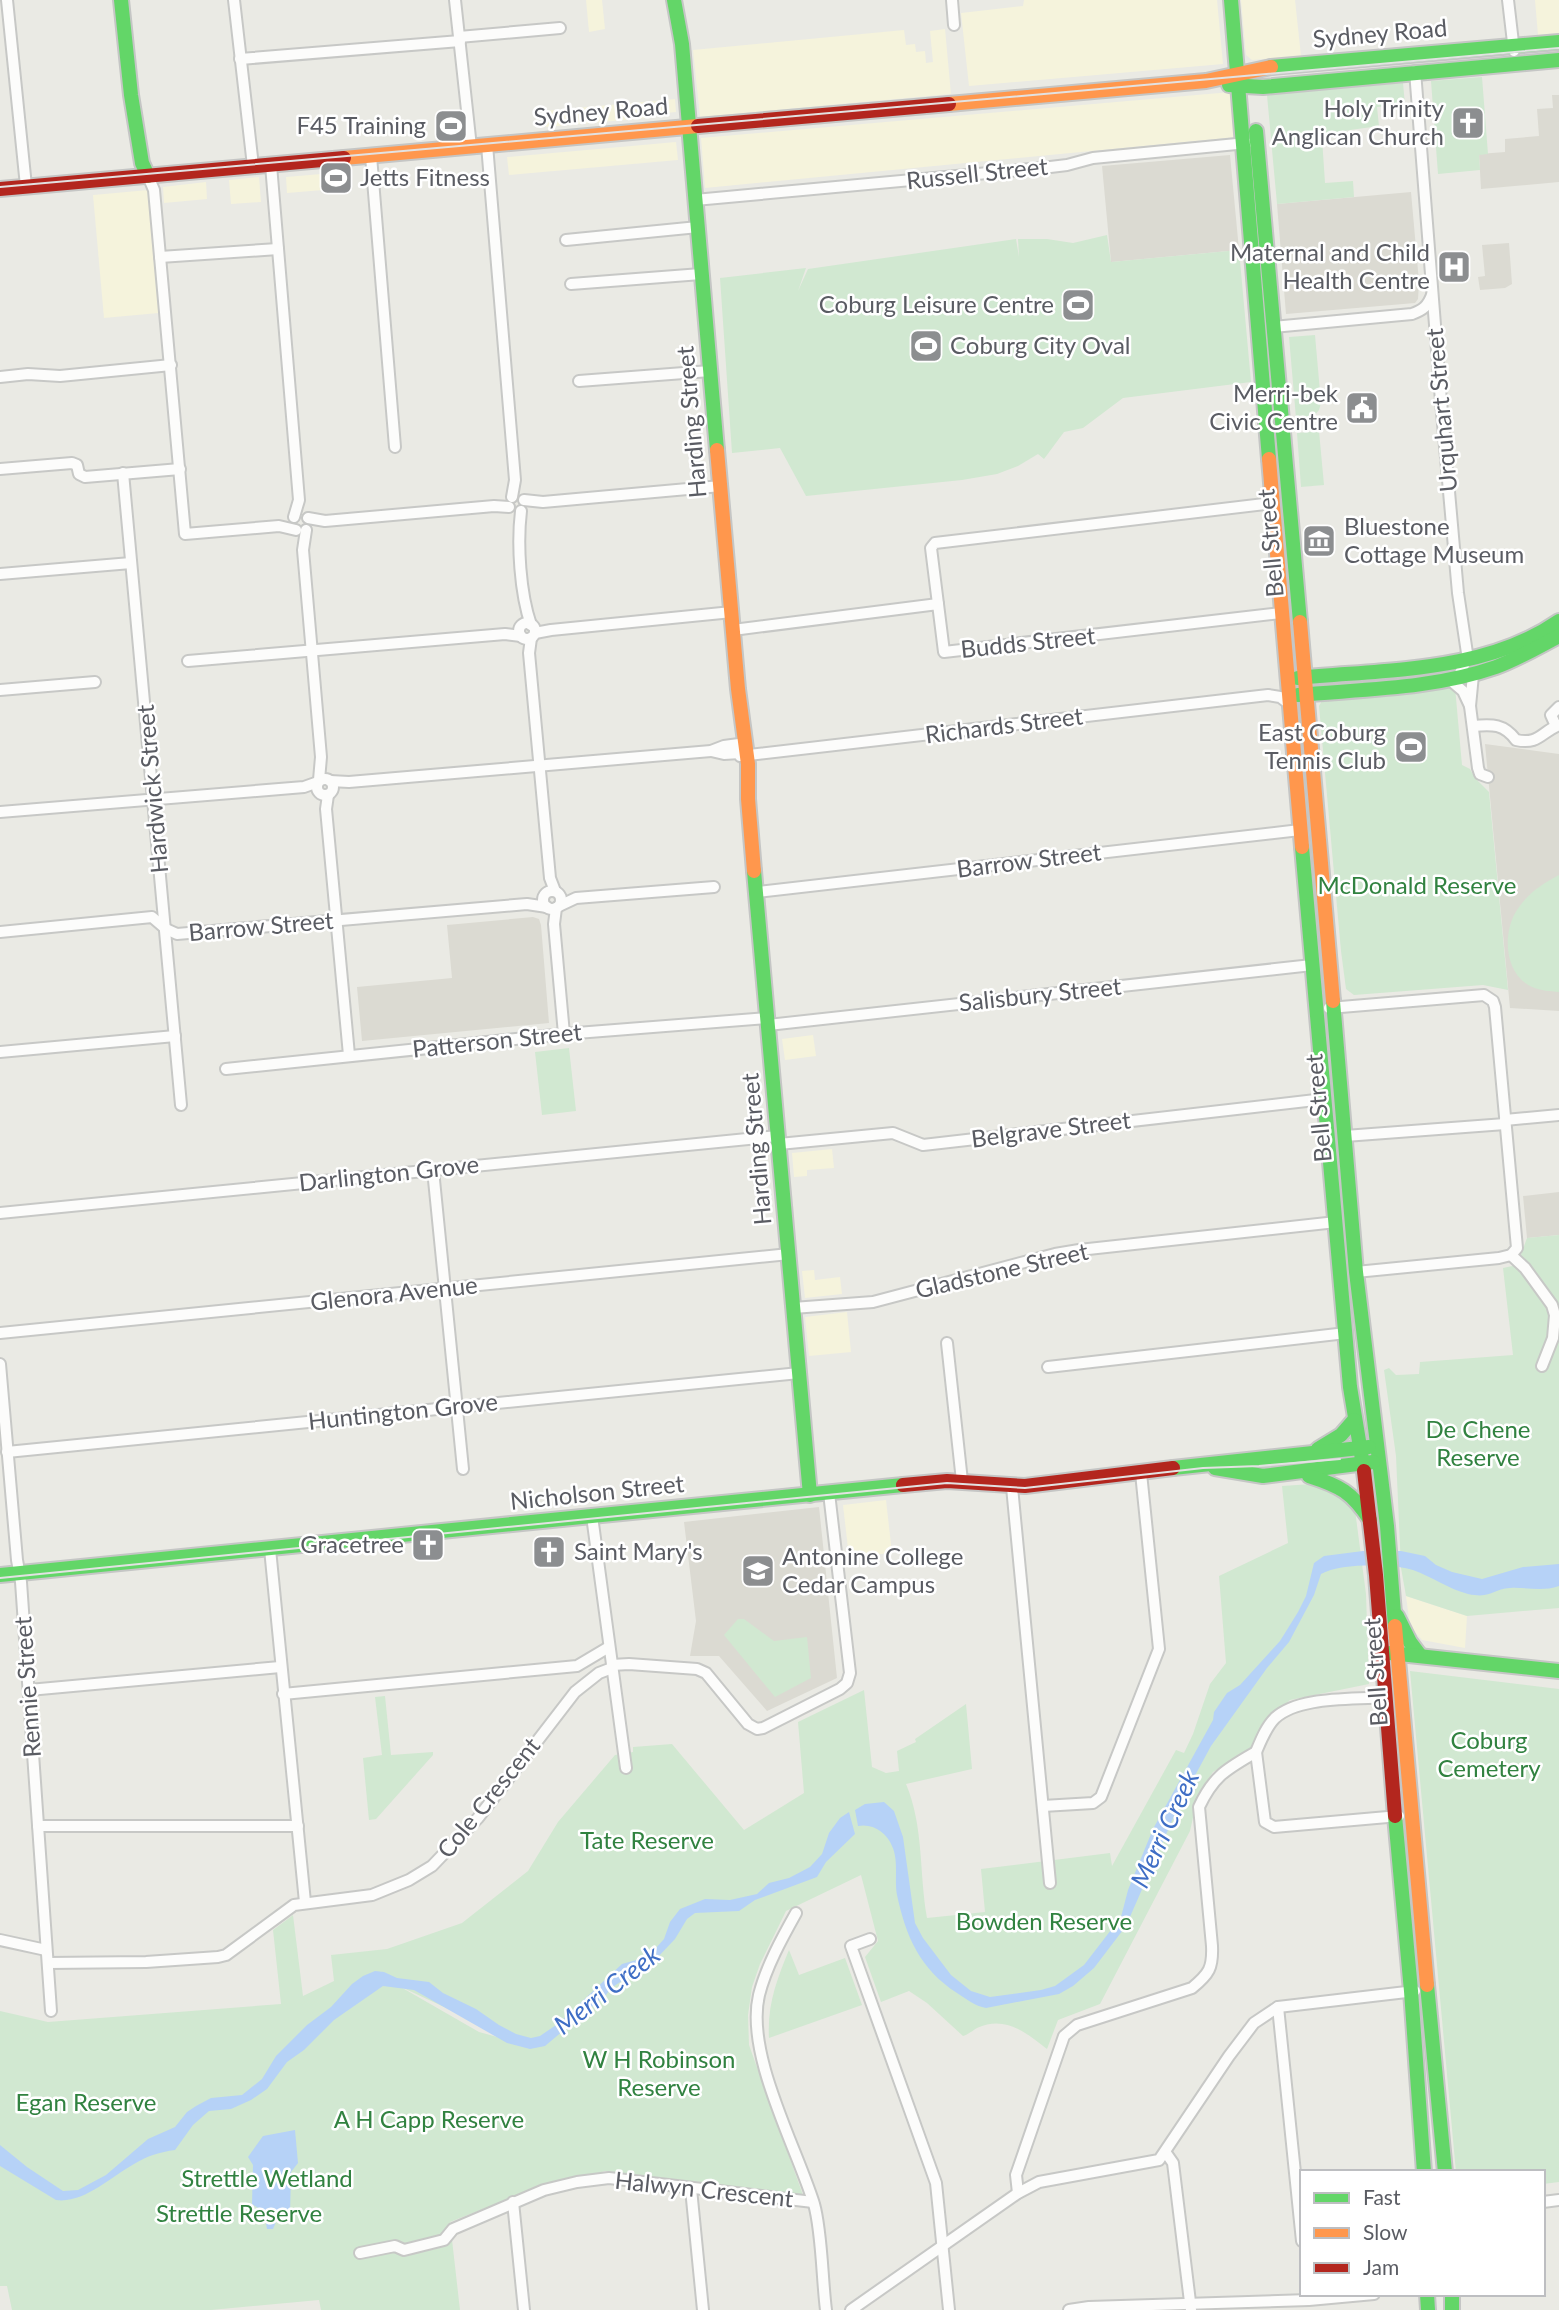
<svg xmlns="http://www.w3.org/2000/svg" width="1559" height="2310" viewBox="0 0 1559 2310" font-family="Lato,sans-serif">
  <rect width="100%" height="100%" fill="#eaeae4"/>
  <!-- commercial -->
  <g fill="#f5f3dc">
    <path d="M586 0H602L605 29 589 32Z"/>
    <path d="M1024 0H1217L1223 64 969 86 961 13 1023 6Z"/>
    <path d="M1241 0H1295L1301 56 1252 60 1246 55Z"/>
    <path d="M1535 0H1559V33L1538 35Z"/>
    <path d="M945 29 951 94 700 117 693 50 904 30 906 45 915 44 916 52 925 51 926 63 933 62 930 31Z"/>
    <path d="M1231 92 1237 137 705 188 701 138Z"/>
    <path d="M675 99 676 112 647 115V118L546 127 544 111Z"/>
    <path d="M676 142 678 160 509 175 507 157Z"/>
    <path d="M345 172 347 188 287 193 286 177Z"/>
    <path d="M259 177 261 202 231 204 229 180Z"/>
    <path d="M206 182 207 199 164 203 163 187Z"/>
    <path d="M148 190 159 313 104 318 93 195Z"/>
    <path d="M813 1035 816 1056 785 1060 782 1039Z"/>
    <path d="M832 1149 834 1168 807 1170V1176L794 1177 792 1153Z"/>
    <path d="M814 1270 815 1280 840 1277 842 1294 805 1298 802 1271Z"/>
    <path d="M847 1312 851 1352 809 1356 805 1317Z"/>
    <path d="M886 1500 892 1553 849 1557 843 1505Z"/>
    <path d="M1406 1596 1467 1616 1465 1648 1422 1640 1414 1631 1409 1619Z"/>
  </g>
  <!-- education -->
  <g fill="#dbdad2">
    <path d="M1552 95H1559V182L1481 189 1479 154 1505 152V139L1539 136 1537 109 1553 108Z"/>
    <path d="M1230 155 1239 250 1111 262 1102 166Z"/>
    <path d="M1411 192 1419 282 1418 299 1415 303 1286 314 1277 204Z"/>
    <path d="M1509 243 1512 284 1505 288 1480 290 1478 277 1485 276 1482 245Z"/>
    <path d="M1485 744 1559 754V1011L1510 1008Z"/>
    <path d="M533 917 539 919 541 925 549 1023 362 1041 357 987 452 978 447 925Z"/>
    <path d="M1559 1192V1235L1527 1238 1523 1196Z"/>
    <path d="M819 1507 837 1678 767 1711 719 1656H690L696 1621 684 1522Z"/>
  </g>
  <!-- green -->
  <g fill="#d1e8d1" fill-rule="evenodd">
    <path d="M1482 77 1488 154 1479 155 1480 170 1438 174 1431 81Z"/>
    <path d="M1403 83 1405 105 1377 107 1379 126 1336 132V137L1322 138 1325 183 1353 181 1354 197 1277 204 1267 95Z"/>
    <path d="M1107 235 1111 262 1239 250 1251 382 1123 398 1083 428 1064 432 1044 459 1038 454 1018 466 997 474 962 480 806 496 780 448 732 453 720 278 806 268 798 291 808 269 1016 239 1019 257 1018 239H1047L1073 243Z"/>
    <path d="M1315 335 1321 403 1319 410 1314 416 1296 418 1289 337Z"/>
    <path d="M1319 431 1324 485 1301 487 1297 433Z"/>
    <path d="M1455 687 1462 765 1470 769 1475 778 1489 792 1508 990 1483 985 1354 995 1346 989 1341 951 1319 706 1323 699Z"/>
    <path d="M1559 875V992C1550 991 1541 991 1532 987 1504 974 1502 933 1517 910 1527 894 1542 884 1559 875Z"/>
    <path d="M569 1048 576 1111 542 1115 535 1052Z"/>
    <path d="M1559 1235V1608L1467 1616 1406 1596 1401 1568 1396 1456 1384 1370 1389 1368 1396 1375 1419 1374 1420 1362 1513 1355 1503 1268 1517 1265 1527 1238Z"/>
    <path d="M1312 1484 1342 1496 1355 1510 1366 1594 1369 1684 1290 1700 1261 1726 1254 1747 1213 1772 1198 1795 1190 1831 1100 2004 1058 2020 1047 2049C1026 2033 1006 2015 977 2028 972 2031 969 2034 963 2036L927 2003 909 1991 881 2002 865 1957 878 1941 861 1875 786 1911 760 1964 752 1987 748 2015 749 2045 803 2195 605 2171 483 2209 450 2222 460 2310H321L319 2300 211 2310H12L7 2286H0V2011L48 2022 281 2004 273 1930 293 1915 303 1996 334 1981 331 1955 387 1949 462 1923 528 1871 558 1822 615 1755 633 1752V1747L672 1744 744 1830 804 1793 798 1722 864 1690 872 1767 886 1773 899 1771 897 1751 916 1742 915 1739 966 1704 972 1769 906 1784C924 1827 919 1873 927 1918L985 1912 981 1869 1110 1853 1112 1866 1176 1750 1184 1753 1193 1734 1210 1684 1226 1663 1219 1576 1288 1543 1282 1486ZM399 1986 517 2041 516 2042 479 2032Z"/>
    <path d="M738 1619H744L774 1641 807 1637 811 1678 775 1697 724 1635Z"/>
    <path d="M1410 1671 1559 1689V2182L1543 2184V2172H1456Z"/>
    <path d="M385 1696 391 1755 433 1752V1755L376 1819 369 1820 363 1758 382 1755 375 1697Z"/>
    <path d="M789 1950 799 1975 845 1958 862 2005 769 2038C767 2005 777 1979 789 1950Z"/>
  </g>
  <!-- water -->
  <g fill="#b6d2f7">
    <path d="M1363 1551H1401L1425 1556 1436 1565 1452 1572 1482 1579 1523 1567 1559 1564V1586C1542 1592 1527 1587 1510 1588 1492 1589 1492 1599 1468 1594 1449 1589 1432 1577 1413 1570 1392 1563 1340 1563 1321 1574L1314 1595 1289 1642 1267 1668 1211 1746 1178 1807 1126 1926 1094 1968 1073 1986 1059 1994 986 2008C975 2006 966 1999 957 1993 920 1969 906 1937 897 1895 894 1879 899 1861 892 1846 887 1833 873 1823 858 1826L855 1810 865 1804 884 1802 894 1811 903 1837 915 1923 923 1938 951 1975 971 1991 990 1997 1041 1990 1055 1986 1084 1965 1121 1917 1128 1890 1153 1829 1213 1720 1214 1712 1227 1693 1240 1685 1280 1641 1298 1612 1306 1596 1314 1563 1324 1556Z"/>
    <path d="M849 1812 855 1834 826 1862 817 1877 755 1900 739 1911 695 1913 687 1919 675 1939 657 1958 611 1988 606 1995 545 2046 530 2049 507 2043 414 1990 383 1986 334 2020 304 2050 287 2062 267 2089 251 2100 231 2109 209 2111 193 2125 175 2150C160 2152 147 2156 134 2164 111 2177 83 2204 56 2200L0 2166V2145L27 2167 63 2191 78 2190 106 2175 148 2139 175 2127 187 2112 196 2106 211 2098 242 2095 262 2079 276 2056 307 2025 331 2007 352 1984 363 1976 375 1971 384 1972 397 1978 429 1982 443 1993 476 2009 499 2025 516 2034 531 2038 540 2036 559 2023 622 1964 640 1959 655 1949 664 1939 670 1922 680 1909 705 1899 730 1900 757 1894 769 1883 789 1878 810 1867 822 1854 829 1833 840 1818Z"/>
    <path d="M295 2130 298 2163 291 2172 290 2215 278 2217 273 2229H267L264 2212 252 2204 253 2165 248 2157 263 2136Z"/>
  </g>
  <g fill="none" stroke-linecap="round" stroke-linejoin="round">
    <defs>
      <g id="street">
        <path d="M7 0 26 186"/>
        <path d="M234 0 253 166"/>
        <path d="M455 0 471 147"/>
        <path d="M952 0 954 25"/>
        <path d="M1508 0 1514 51"/>
        <path d="M459 37 560 28"/>
        <path d="M240 59 460 41"/>
        <path d="M1415 71 1441 401 1458 593 1467 653 1466 661 1457 679"/>
        <path d="M487 145 515 480 512 497"/>
        <path d="M371 156 395 447"/>
        <path d="M271 165 299 500 294 517"/>
        <path d="M148 176 154 190 185 534 279 526 296 530"/>
        <path d="M695 200 1042 168 1067 165 1093 158 1247 143"/>
        <path d="M566 240 698 227"/>
        <path d="M160 257 278 249"/>
        <path d="M571 284 701 274"/>
        <path d="M1273 327 1412 314C1423 310 1428 306 1432 295"/>
        <path d="M0 377 28 374 60 376 171 365"/>
        <path d="M579 381 710 371"/>
        <path d="M0 469 72 463 77 465 79 474 85 477 180 469"/>
        <path d="M123 473 181 1105"/>
        <path d="M524 500 543 502 721 486"/>
        <path d="M521 511C517 544 520 593 531 625"/>
        <path d="M308 518 325 521 494 506 509 507"/>
        <path d="M306 530 303 550 321 757 319 780"/>
        <path d="M0 574 131 563"/>
        <path d="M938 604 931 548 935 543 1273 503"/>
        <circle cx="527" cy="631" r="8"/>
        <path d="M733 630 938 604 944 652 1281 613"/>
        <path d="M535 633 551 630 732 612"/>
        <path d="M531 638 529 653 550 878 555 891"/>
        <path d="M188 661 505 634 521 636"/>
        <path d="M1473 675 1470 706 1478 768 1480 774 1488 777"/>
        <path d="M1450 680 1463 691 1470 706"/>
        <path d="M0 690 95 682"/>
        <path d="M1473 726C1493 724 1504 724 1516 740 1539 745 1541 732 1559 725"/>
        <path d="M1556 726 1551 715 1559 707"/>
        <path d="M711 751 724 754 740 753"/>
        <path d="M740 756 1268 695 1280 697 1288 703"/>
        <circle cx="325" cy="787" r="8"/>
        <path d="M330 781 349 782 711 751 724 746 739 744"/>
        <path d="M328 795 326 809 349 1055"/>
        <path d="M0 812 304 787 318 782"/>
        <circle cx="552" cy="900" r="9"/>
        <path d="M757 892 1300 830"/>
        <path d="M559 906 576 898 714 887"/>
        <path d="M556 908 554 924 564 1034"/>
        <path d="M0 932 152 917 166 929 177 934 527 904 547 907"/>
        <path d="M1329 1008 1484 995 1493 1001 1495 1007 1517 1248 1511 1255 1499 1258 1356 1272"/>
        <path d="M768 1025 1312 965"/>
        <path d="M0 1052 175 1036"/>
        <path d="M226 1069 564 1034 768 1018"/>
        <path d="M1505 1120 1559 1115"/>
        <path d="M1345 1136 1505 1124"/>
        <path d="M779 1144 893 1133 923 1145 1324 1099"/>
        <path d="M433 1170 463 1469"/>
        <path d="M0 1213 778 1136"/>
        <path d="M1511 1255 1525 1268 1552 1305 1555 1315 1553 1338 1542 1366"/>
        <path d="M793 1308 873 1302 1055 1254 1079 1250 1336 1222"/>
        <path d="M0 1333 789 1254"/>
        <path d="M947 1343 962 1481"/>
        <path d="M0 1364 17 1560 21 1582 51 2011"/>
        <path d="M1048 1367 1346 1333"/>
        <path d="M7 1452 799 1373"/>
        <path d="M1012 1487 1050 1883"/>
        <path d="M592 1516 626 1768"/>
        <path d="M270 1549 305 1902"/>
        <path d="M612 1665 629 1664 697 1669 706 1673 748 1724 757 1729 763 1728 840 1689 847 1683 850 1673 829 1493"/>
        <path d="M29 1690 280 1667"/>
        <path d="M283 1694 577 1666 609 1647"/>
        <path d="M1256 1752 1265 1822 1274 1827 1399 1816"/>
        <path d="M1256 1752C1261 1740 1266 1727 1275 1718 1299 1696 1352 1700 1384 1697"/>
        <path d="M1043 1806 1093 1803 1101 1797 1159 1649 1141 1473"/>
        <path d="M38 1826H298"/>
        <path d="M796 1913C782 1938 766 1967 759 1995 745 2054 796 2146 814 2204 822 2232 822 2279 826 2310"/>
        <path d="M870 1939 851 1946 936 2183 949 2310"/>
        <path d="M0 1940 46 1950"/>
        <path d="M48 1963 146 1962 218 1957 226 1955 294 1905 372 1895 409 1880 432 1866 478 1818 575 1692 599 1673 612 1668"/>
        <path d="M1278 2007 1302 2241"/>
        <path d="M1166 2153 1173 2163 1191 2310"/>
        <path d="M691 2189 703 2310"/>
        <path d="M1018 2193 1016 2175 1064 2036 1077 2025 1192 1988C1209 1974 1213 1968 1212 1946L1199 1807C1214 1775 1227 1769 1256 1752"/>
        <path d="M513 2202 524 2310"/>
        <path d="M1543 2202 1559 2200"/>
        <path d="M360 2253 395 2246 404 2250 444 2240 453 2229 544 2190 577 2182 609 2178 813 2202"/>
        <path d="M851 2310 1018 2193 1039 2182 1159 2160 1229 2056 1254 2023 1278 2007 1415 1991"/>
        <path d="M1069 2310 1089 2307 1309 2300 1374 2294"/>
      </g>
      <g id="fast">
        <path d="M121 0 131 95 142 163 148 176"/>
        <path d="M674 0 682 44 717 450"/>
        <path d="M1231 0 1269 459"/>
        <path d="M1271 67 1559 42"/>
        <path d="M1229 85 1263 87 1559 60"/>
        <path d="M1256 131 1300 622"/>
        <path d="M1298 678C1386 669 1484 673 1559 621"/>
        <path d="M1298 695C1364 689 1433 689 1496 667 1518 659 1538 647 1559 636"/>
        <path d="M1302 847 1350 1387 1364 1471"/>
        <path d="M754 871 810 1495"/>
        <path d="M1333 1001 1356 1272 1387 1526 1395 1626"/>
        <path d="M1318 1449 1341 1435 1354 1420"/>
        <path d="M1173 1468 1369 1447"/>
        <path d="M1215 1468 1263 1476 1373 1462"/>
        <path d="M1309 1476C1340 1486 1352 1492 1370 1520"/>
        <path d="M0 1575 903 1485"/>
        <path d="M1397 1616 1410 1642 1419 1654"/>
        <path d="M1390 1653 1559 1671"/>
        <path d="M1395 1816 1411 1991 1424 2172"/>
        <path d="M1427 1985 1445 2172"/>
        <path d="M1427 2294 1428 2310"/>
        <path d="M1452 2294V2310"/>
      </g>
      <g id="slow">
        <path d="M949 104 1206 81 1271 67"/>
        <path d="M344 158 698 126"/>
        <path d="M717 450 738 689 748 764V799L754 871"/>
        <path d="M1269 459 1302 847"/>
        <path d="M1300 622 1333 1001"/>
        <path d="M1395 1626 1427 1985"/>
      </g>
      <g id="jam">
        <path d="M698 126 949 104"/>
        <path d="M0 189 344 158"/>
        <path d="M1364 1471 1376 1575 1395 1816"/>
        <path d="M903 1485 947 1481 1025 1486 1173 1468"/>
      </g>
    </defs>
    <!-- street casing -->
    <use href="#street" stroke="#c7c8c6" stroke-width="14"/>
    <!-- fast casing -->
    <use href="#fast" stroke="#c5c6c5" stroke-width="18"/>
    <!-- slow casing -->
    <use href="#slow" stroke="#c5c6c5" stroke-width="18"/>
    <!-- jam casing -->
    <use href="#jam" stroke="#c5c6c5" stroke-width="18"/>
    <!-- street -->
    <use href="#street" stroke="#fcfcfb" stroke-width="10"/>
    <!-- fast -->
    <use href="#fast" stroke="#63d668" stroke-width="14"/>
    <!-- slow -->
    <use href="#slow" stroke="#ff974d" stroke-width="14"/>
    <!-- jam -->
    <use href="#jam" stroke="#b3261e" stroke-width="14"/>
    <!-- tram -->
    <g stroke="#e2e2e2" stroke-width="2">
      <path d="M0 187 1559 48"/>
      <path d="M0 1578 947 1483 1025 1488 1203 1468 1259 1466 1340 1459"/>
    </g>
  </g>
  <!-- icons -->
  <defs>
    <symbol id="church-square" viewBox="-11 -11 22 22"><rect x="-9" y="-9" width="18" height="18" rx="4" fill="#8c8e90" stroke="#fff"/><path d="M-1.2-6h2.4v3.5h3.3v2.4h-3.3V6h-2.4V-.1h-3.3v-2.4h3.3Z" fill="#fff"/></symbol>
    <symbol id="stadium-square" viewBox="-11 -11 22 22"><rect x="-9" y="-9" width="18" height="18" rx="4" fill="#8c8e90" stroke="#fff"/><path d="M0-5a6.5 5 0 1 0 0 10a6.5 5 0 1 0 0-10ZM-3.5-1.8h7v3.6h-7Z" fill="#fff"/></symbol>
    <symbol id="hospital-square" viewBox="-11 -11 22 22"><rect x="-9" y="-9" width="18" height="18" rx="4" fill="#8c8e90" stroke="#fff"/><path d="M-5-5h3v3.5h4V-5h3V5h-3V1.5h-4V5h-3Z" fill="#fff"/></symbol>
    <symbol id="civic-square" viewBox="-11 -11 22 22"><rect x="-9" y="-9" width="18" height="18" rx="4" fill="#8c8e90" stroke="#fff"/><path d="M-.6-6.5H3V-4.5H.6V-3L4-1V1h2V6H-6V1h2V-1L-.6-3ZM-1.2 2.5V6h2.4V2.5Z" fill="#fff"/></symbol>
    <symbol id="museum-square" viewBox="-11 -11 22 22"><rect x="-9" y="-9" width="18" height="18" rx="4" fill="#8c8e90" stroke="#fff"/><path d="M0-6L6-3V-2H-6V-3ZM-5-1h2V3h-2ZM-1-1h2V3h-2ZM3-1h2V3H3ZM-6 4H6V6H-6Z" fill="#fff"/></symbol>
    <symbol id="school-square" viewBox="-11 -11 22 22"><rect x="-9" y="-9" width="18" height="18" rx="4" fill="#8c8e90" stroke="#fff"/><path d="M0-5L7-2L0 1L-7-2ZM-4 1L0 2.5L4 1V4Q0 6-4 4Z" fill="#fff"/></symbol>
  </defs>
  <g fill-rule="evenodd">
    <use href="#church-square" x="1449" y="104" width="38" height="38"/>
    <use href="#stadium-square" x="432" y="107" width="38" height="38"/>
    <use href="#stadium-square" x="317" y="159" width="38" height="38"/>
    <use href="#hospital-square" x="1435" y="248" width="38" height="38"/>
    <use href="#stadium-square" x="1059" y="286" width="38" height="38"/>
    <use href="#stadium-square" x="907" y="327" width="38" height="38"/>
    <use href="#civic-square" x="1343" y="389" width="38" height="38"/>
    <use href="#museum-square" x="1300" y="522" width="38" height="38"/>
    <use href="#stadium-square" x="1392" y="728" width="38" height="38"/>
    <use href="#church-square" x="409" y="1526" width="38" height="38"/>
    <use href="#church-square" x="530" y="1533" width="38" height="38"/>
    <use href="#school-square" x="739" y="1552" width="38" height="38"/>
  </g>
  <g text-anchor="middle" stroke-width="5" stroke-linejoin="round" paint-order="stroke">
    <!-- street labels -->
    <g font-size="24" fill="#5a5c63" stroke="#fff">
      <text transform="translate(1380 34) rotate(-5)" y="8">Sydney Road</text>
      <text transform="translate(601 112) rotate(-5)" y="8">Sydney Road</text>
      <text transform="translate(977 174) rotate(-6)" y="8">Russell Street</text>
      <text transform="translate(1442 410) rotate(-95)" y="8">Urquhart Street</text>
      <text transform="translate(692 422) rotate(-95)" y="8">Harding Street</text>
      <text transform="translate(1271 543) rotate(-95)" y="8">Bell Street</text>
      <text transform="translate(1028 643) rotate(-6)" y="8">Budds Street</text>
      <text transform="translate(1004 726) rotate(-7)" y="8">Richards Street</text>
      <text transform="translate(153 789) rotate(-95)" y="8">Hardwick Street</text>
      <text transform="translate(1029 861) rotate(-7)" y="8">Barrow Street</text>
      <text transform="translate(261 927) rotate(-5)" y="8">Barrow Street</text>
      <text transform="translate(1040 995) rotate(-6)" y="8">Salisbury Street</text>
      <text transform="translate(497 1041) rotate(-6)" y="8">Patterson Street</text>
      <text transform="translate(1319 1108) rotate(-95)" y="8">Bell Street</text>
      <text transform="translate(1051 1130) rotate(-7)" y="8">Belgrave Street</text>
      <text transform="translate(757 1149) rotate(-95)" y="8">Harding Street</text>
      <text transform="translate(389 1174) rotate(-6)" y="8">Darlington Grove</text>
      <text transform="translate(1002 1271) rotate(-13)" y="8">Gladstone Street</text>
      <text transform="translate(394 1294) rotate(-6)" y="8">Glenora Avenue</text>
      <text transform="translate(403 1412) rotate(-6)" y="8">Huntington Grove</text>
      <text transform="translate(597 1493) rotate(-6)" y="8">Nicholson Street</text>
      <text transform="translate(1376 1672) rotate(-94)" y="8">Bell Street</text>
      <text transform="translate(28 1687) rotate(-94)" y="8">Rennie Street</text>
      <text transform="translate(489 1798) rotate(-51)" y="8">Cole Crescent</text>
      <text transform="translate(704 2190) rotate(6)" y="8">Halwyn Crescent</text>
    </g>
    <!-- poi labels -->
    <g font-size="24" fill="#5a5c63" stroke="#fff" text-anchor="end">
      <text x="1444" y="117">Holy Trinity<tspan x="1444" dy="28">Anglican Church</tspan></text>
      <text x="426" y="134">F45 Training</text>
      <text x="360" y="186" text-anchor="start">Jetts Fitness</text>
      <text x="1430" y="261">Maternal and Child<tspan x="1430" dy="28">Health Centre</tspan></text>
      <text x="1054" y="313">Coburg Leisure Centre</text>
      <text x="950" y="354" text-anchor="start">Coburg City Oval</text>
      <text x="1338" y="402">Merri-bek<tspan x="1338" dy="28">Civic Centre</tspan></text>
      <text x="1344" y="535" text-anchor="start">Bluestone<tspan x="1344" dy="28">Cottage Museum</tspan></text>
      <text x="1386" y="741">East Coburg<tspan x="1386" dy="28">Tennis Club</tspan></text>
      <text x="404" y="1553">Gracetree</text>
      <text x="574" y="1560" text-anchor="start">Saint Mary's</text>
      <text x="782" y="1565" text-anchor="start">Antonine College<tspan x="782" dy="28">Cedar Campus</tspan></text>
    </g>
    <!-- park labels -->
    <g font-size="24" fill="#318240" stroke="#fff">
      <text x="1417" y="894">McDonald Reserve</text>
      <text x="1478" y="1438">De Chene<tspan x="1478" dy="28">Reserve</tspan></text>
      <text x="1489" y="1749">Coburg<tspan x="1489" dy="28">Cemetery</tspan></text>
      <text x="647" y="1849">Tate Reserve</text>
      <text x="1044" y="1930">Bowden Reserve</text>
      <text x="659" y="2068">W H Robinson<tspan x="659" dy="28">Reserve</tspan></text>
      <text x="86" y="2111">Egan Reserve</text>
      <text x="429" y="2128">A H Capp Reserve</text>
      <text x="267" y="2187">Strettle Wetland</text>
      <text x="239" y="2222">Strettle Reserve</text>
    </g>
    <!-- water labels -->
    <g font-size="26" font-style="italic" fill="#3f6ec5" stroke="#fff">
      <text transform="translate(1165 1829) rotate(-65)" y="9">Merri Creek</text>
      <text transform="translate(607 1990) rotate(-38)" y="9">Merri Creek</text>
    </g>
  </g>
  <!-- legend -->
  <rect x="1300" y="2170" width="245" height="126" fill="#ffffff" stroke="#bdbec1" stroke-width="2"/>
  <rect x="1314" y="2193" width="35" height="10" fill="#63d668" stroke="#bdbec1" stroke-width="2"/>
  <text x="1363" y="2205" font-size="21" fill="#5a5c63">Fast</text>
  <rect x="1314" y="2228" width="35" height="10" fill="#ff974d" stroke="#bdbec1" stroke-width="2"/>
  <text x="1363" y="2240" font-size="21" fill="#5a5c63">Slow</text>
  <rect x="1314" y="2263" width="35" height="10" fill="#b3261e" stroke="#bdbec1" stroke-width="2"/>
  <text x="1363" y="2275" font-size="21" fill="#5a5c63">Jam</text>
</svg>
